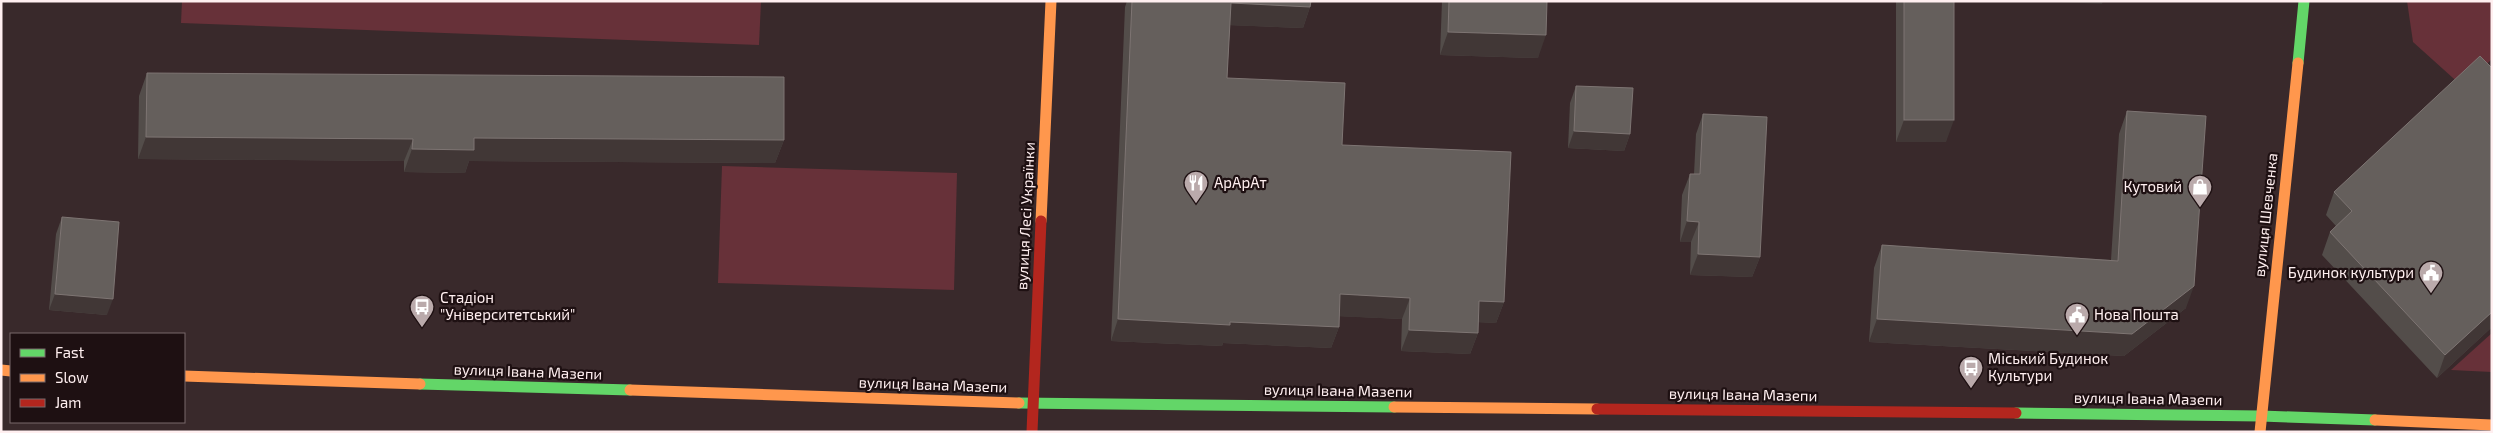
<svg xmlns="http://www.w3.org/2000/svg" width="2493" height="433" viewBox="0 0 2493 433" font-family="'Exo 2',sans-serif">
  <rect width="100%" height="100%" fill="#39292b"/>
  <!-- green -->
  <g fill="#673139">
    <path d="M182 1H761L759 45 181 23Z"/>
    <path d="M2407 1H2492V59L2463 87 2413 42Z"/>
    <path d="M722 166 957 173 954 290 718 283Z"/>
    <path d="M2492 333V372L2451 370Z"/>
  </g>
  <g fill="none" stroke-linecap="round" stroke-linejoin="round">
    <!-- fast -->
    <g stroke="#63d668" stroke-width="11">
      <path d="M2298 63 2304 1"/>
      <path d="M420 384 630 390"/>
      <path d="M1019 403 1394 407"/>
      <path d="M2016 413 2261 416 2375 420"/>
    </g>
    <!-- slow -->
    <g stroke="#ff974d" stroke-width="11">
      <path d="M1041 221 1051 1"/>
      <path d="M1 370 11 371"/>
      <path d="M184 376 420 384"/>
      <path d="M630 390 1019 403"/>
      <path d="M1394 407 1597 409"/>
      <path d="M2375 420 2492 425"/>
      <path d="M2260 432 2298 63"/>
    </g>
    <!-- jam -->
    <g stroke="#b3261e" stroke-width="11">
      <path d="M1597 409 2016 413"/>
      <path d="M1032 432 1041 221"/>
    </g>
  </g>
  <!-- wall -->
  <g fill="#534d4a">
    <path d="M1127 1H1311L1310 7 1303 28 1230 25 1227 78 1342 145 1504 302 1496 323 1478 322V333L1470 354 1401 351 1402 319 1339 316V327L1331 348 1223 343 1222 346 1111 341 1125 7Z"/>
    <path d="M1442 1H1547L1538 58 1440 55Z"/>
    <path d="M1896 1H1954L1946 142H1896Z"/>
    <path d="M2492 68V327L2437 378 2322 255 2330 232 2336 226 2326 215 2334 192Z"/>
    <path d="M147 73 784 140 775 163 469 161 465 173 404 172V161L138 159 139 96Z"/>
    <path d="M1576 86 1630 134 1624 151 1568 148 1570 103Z"/>
    <path d="M2127 111 2186 308 2124 356 1869 342 1874 268 1882 245 2111 260 2119 134Z"/>
    <path d="M1703 114 1760 257 1752 277 1690 275 1691 242H1680L1682 195 1690 174H1694L1696 134Z"/>
    <path d="M62 217 107 315 49 310 56 234Z"/>
  </g>
  <!-- shaded-wall -->
  <g fill="#413736">
    <path d="M2038 1H2103L2102 4Z"/>
    <path d="M1231 3 1310 7 1303 28 1223 25Z"/>
    <path d="M1448 32 1546 35 1538 58 1440 55Z"/>
    <path d="M1904 120H1954L1946 142H1896Z"/>
    <path d="M1574 131 1630 134 1624 151 1568 148Z"/>
    <path d="M146 137 413 139 404 161 138 159Z"/>
    <path d="M474 138 784 140 775 163 469 161 465 173 404 172 412 149Z"/>
    <path d="M1687 221 1699 222 1691 242H1680Z"/>
    <path d="M1698 254 1760 257 1752 277 1690 275Z"/>
    <path d="M2194 286 2186 308 2124 356 1869 342 1877 319Z"/>
    <path d="M55 294 113 299 107 315 49 310Z"/>
    <path d="M1340 294 1410 298 1402 319 1332 316Z"/>
    <path d="M1479 301 1504 302 1496 323 1472 322Z"/>
    <path d="M2492 312V327L2437 378 2445 355Z"/>
    <path d="M1118 319 1230 322 1339 327 1331 348 1223 343 1222 346 1111 341Z"/>
    <path d="M1409 330 1478 333 1470 354 1401 351Z"/>
  </g>
  <!-- building -->
  <g fill="#655f5c" stroke="#7e7573">
    <path d="M1132 1H1311L1310 7 1231 3 1227 78 1345 83 1342 145 1511 152 1504 302 1479 301 1478 333 1409 330 1410 298 1340 294 1339 327 1230 322V325L1118 319Z"/>
    <path d="M1449 1H1547L1546 35 1448 32Z"/>
    <rect x="1904" y="1" width="50" height="119"/>
    <path d="M2480 56 2492 68V312L2445 355 2330 232 2352 211 2334 192Z"/>
    <path d="M147 73 784 77V140L474 138V150L412 149 413 139 146 137Z"/>
    <path d="M1576 86 1633 88 1630 134 1574 131Z"/>
    <path d="M2127 111 2206 116 2194 286 2132 334 1877 319 1882 245 2118 261Z"/>
    <path d="M1703 114 1767 117 1760 257 1698 254 1699 222 1687 221 1690 174H1700Z"/>
    <path d="M62 217 119 222 113 299 55 294Z"/>
  </g>
  <!-- icons -->
  <defs>
    <symbol id="restaurant-pin" viewBox="-11 -11 22 30"><path d="M0 17L-7.5 6A9.5 9.5 0 1 1 7.5 6Z" fill="#baaaab" stroke="#1e1012"/><path d="M-5-6h1v4h1v-4h1v4h1v-4h1v5L-1.5 .5V6h-2V.5L-5-1ZM5-6V6H3V1.5H1.5Q1.5-4 5-6Z" fill="#fff"/></symbol>
    <symbol id="shop-pin" viewBox="-11 -11 22 30"><path d="M0 17L-7.5 6A9.5 9.5 0 1 1 7.5 6Z" fill="#baaaab" stroke="#1e1012"/><path d="M-5-2.5h2.3a2.7 3.5 0 0 1 5.4 0H5L5.5 6h-11ZM-1.5-2.5h3a1.5 2.3 0 0 0-3 0Z" fill="#fff"/></symbol>
    <symbol id="civic-pin" viewBox="-11 -11 22 30"><path d="M0 17L-7.5 6A9.5 9.5 0 1 1 7.5 6Z" fill="#baaaab" stroke="#1e1012"/><path d="M-.6-6.5H3V-4.5H.6V-3L4-1V1h2V6H-6V1h2V-1L-.6-3ZM-1.2 2.5V6h2.4V2.5Z" fill="#fff"/></symbol>
    <symbol id="bus-pin" viewBox="-11 -11 22 30"><path d="M0 17L-7.5 6A9.5 9.5 0 1 1 7.5 6Z" fill="#baaaab" stroke="#1e1012"/><path d="M-5-6H5V4H4V6H2V4H-2V6H-4V4H-5ZM-3.5-4V0h7V-4ZM-3.5 1.2v1.5H-2V1.2ZM2 1.2v1.5H3.5V1.2Z" fill="#fff"/></symbol>
  </defs>
  <g fill-rule="evenodd">
    <use href="#restaurant-pin" x="1182" y="169" width="28" height="38"/>
    <use href="#shop-pin" x="2186" y="173" width="28" height="38"/>
    <use href="#civic-pin" x="2417" y="259" width="28" height="38"/>
    <use href="#bus-pin" x="408" y="293" width="28" height="38"/>
    <use href="#civic-pin" x="2063" y="301" width="28" height="38"/>
    <use href="#bus-pin" x="1957" y="354" width="28" height="38"/>
  </g>
  <g text-anchor="middle" stroke-width="4.5" stroke-linejoin="round" paint-order="stroke">
    <!-- poi labels -->
    <g font-size="15" fill="#ffeff0" stroke="#1e1012" text-anchor="start">
      <text x="1214" y="188">АрАрАт</text>
      <text x="2182" y="192" text-anchor="end">Кутовий</text>
      <text x="2414" y="278" text-anchor="end">Будинок культури</text>
      <text x="440" y="303">Стадіон<tspan x="440" dy="17">"Університетський"</tspan></text>
      <text x="2094" y="320">Нова Пошта</text>
      <text x="1988" y="364">Міський Будинок<tspan x="1988" dy="17">Культури</tspan></text>
    </g>
    <!-- street labels -->
    <g font-size="15" fill="#ffeff0" stroke="#1e1012">
      <text transform="translate(2266 215) rotate(-84)" y="5">вулиця Шевченка</text>
      <text transform="translate(1026 216) rotate(-87)" y="5">вулиця Лесі Українки</text>
      <text transform="translate(528 372) rotate(2)" y="5">вулиця Івана Мазепи</text>
      <text transform="translate(933 385) rotate(2)" y="5">вулиця Івана Мазепи</text>
      <text transform="translate(1338 391) rotate(1)" y="5">вулиця Івана Мазепи</text>
      <text transform="translate(1743 395) rotate(1)" y="5">вулиця Івана Мазепи</text>
      <text transform="translate(2148 399) rotate(1)" y="5">вулиця Івана Мазепи</text>
    </g>
  </g>
  <!-- border -->
  <rect width="2493" height="433" fill="none" stroke="#ffeff0" stroke-width="5"/>
  <!-- legend -->
  <rect x="10" y="333" width="175" height="90" fill="#1e1012" stroke="#78696b"/>
  <rect x="20" y="349" width="25" height="8" fill="#63d668" stroke="#78696b"/>
  <text x="55" y="358" font-size="15" fill="#ffeff0">Fast</text>
  <rect x="20" y="374" width="25" height="8" fill="#ff974d" stroke="#78696b"/>
  <text x="55" y="383" font-size="15" fill="#ffeff0">Slow</text>
  <rect x="20" y="399" width="25" height="8" fill="#b3261e" stroke="#78696b"/>
  <text x="55" y="408" font-size="15" fill="#ffeff0">Jam</text>
</svg>
